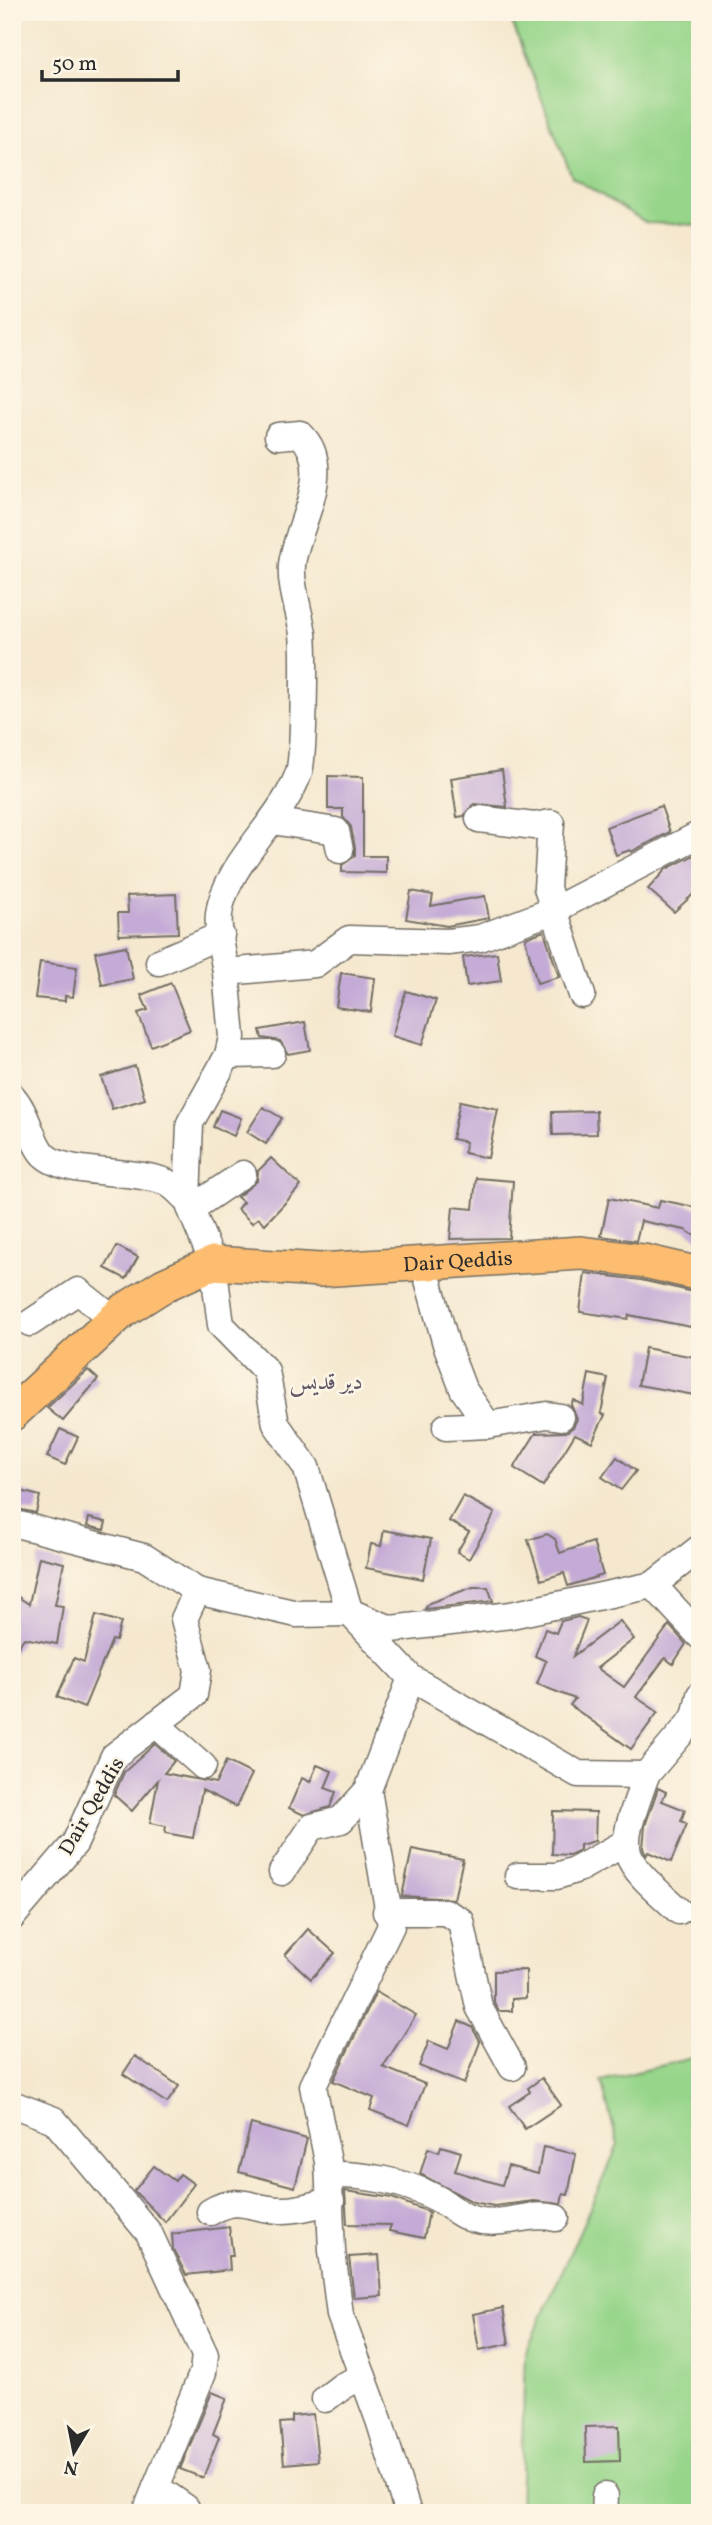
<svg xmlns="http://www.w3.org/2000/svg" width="712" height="2525" viewBox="0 0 712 2525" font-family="Vollkorn,Amiri,serif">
  <rect width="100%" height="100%" fill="#fcf5e5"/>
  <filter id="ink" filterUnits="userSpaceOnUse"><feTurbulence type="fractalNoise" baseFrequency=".0143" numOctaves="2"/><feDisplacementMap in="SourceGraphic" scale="14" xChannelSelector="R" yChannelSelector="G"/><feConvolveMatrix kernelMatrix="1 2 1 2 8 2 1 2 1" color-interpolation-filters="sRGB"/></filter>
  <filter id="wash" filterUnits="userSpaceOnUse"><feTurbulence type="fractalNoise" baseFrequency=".00686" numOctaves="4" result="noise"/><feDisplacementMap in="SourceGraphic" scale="28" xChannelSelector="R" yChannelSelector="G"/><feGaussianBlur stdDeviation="1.57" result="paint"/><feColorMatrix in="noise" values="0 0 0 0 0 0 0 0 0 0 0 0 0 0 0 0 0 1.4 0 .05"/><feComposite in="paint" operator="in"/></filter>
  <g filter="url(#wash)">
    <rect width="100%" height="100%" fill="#f5e8cf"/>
    <!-- green -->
    <g fill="#97d58a" stroke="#61805a" stroke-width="2">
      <path d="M508 12H700V225L647 223 572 177Z"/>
      <path d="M700 2056V2513H520L525 2354 618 2145 601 2081Z"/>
    </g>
    <g id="blocks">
      <!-- building -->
      <g fill="#c4aad6">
        <path d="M502 770 507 807 474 804 464 816 457 817 451 778Z"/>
        <path d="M328 776 363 777V856H386V873L342 872V865L355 856V847L351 827 343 817V809H328Z"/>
        <path d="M661 806 670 832 631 852 630 850 616 855 606 827Z"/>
        <path d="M700 852V888L674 912 648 889 666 869Z"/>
        <path d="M411 891 433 895 431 906 485 896 489 918 447 926 406 919Z"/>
        <path d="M176 894 178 933 119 935 118 913H128L127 896Z"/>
        <path d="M544 931 559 977 537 983 525 938Z"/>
        <path d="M126 946 133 979 102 985 95 952Z"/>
        <path d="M497 953 501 981 467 986 463 957Z"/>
        <path d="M40 962 77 967 73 997 65 996V1001L35 998Z"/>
        <path d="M341 973 375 978 371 1012 336 1007Z"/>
        <path d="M171 983 190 1030 151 1046 138 1013 148 1010 141 995Z"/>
        <path d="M406 991 436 1000 422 1045 392 1036Z"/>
        <path d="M305 1022 310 1050 288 1054 280 1041 262 1038 260 1030Z"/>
        <path d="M135 1066 145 1099 112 1109 101 1077Z"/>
        <path d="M460 1101 498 1109 488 1158 464 1153 466 1142 452 1139Z"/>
        <path d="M263 1107 282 1118 266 1144 247 1132Z"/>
        <path d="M220 1110 241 1118 234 1136 213 1127Z"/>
        <path d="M596 1111 597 1134 553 1135 552 1112Z"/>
        <path d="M271 1158 301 1186 265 1224 258 1218 252 1223 237 1209 243 1202 237 1197 257 1181 258 1171Z"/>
        <path d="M476 1178 513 1181 509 1238 450 1239 453 1207 473 1209Z"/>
        <path d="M609 1198 658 1208 660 1200 700 1208V1239L685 1230 641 1221 636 1241 601 1236Z"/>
        <path d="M117 1246 138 1257 126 1279 105 1268Z"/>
        <path d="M585 1273 641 1280 698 1293 691 1327 629 1315 628 1319 580 1312Z"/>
        <path d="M645 1348 700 1358V1396L638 1385Z"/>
        <path d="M88 1370 98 1379 63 1421 47 1408Z"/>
        <path d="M589 1374 608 1378 601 1413 605 1415 592 1442 575 1434 543 1486 514 1468 536 1433 566 1432 573 1427 577 1419 571 1405 573 1400 583 1405Z"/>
        <path d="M60 1429 78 1437 65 1465 47 1457Z"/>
        <path d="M617 1457 636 1471 621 1490 602 1477Z"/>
        <path d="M17 1490 40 1496 36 1513 13 1508Z"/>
        <path d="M463 1496 495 1513 469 1559 457 1552 469 1532 449 1521Z"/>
        <path d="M89 1518 106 1522 104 1530 87 1526Z"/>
        <path d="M384 1530 431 1539 423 1579 366 1568 371 1544 381 1546Z"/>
        <path d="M547 1534 555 1539 560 1553 593 1542 603 1575 568 1586 564 1573 541 1580 528 1540Z"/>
        <path d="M39 1557 64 1563 55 1605 63 1606 57 1644 24 1638 12 1656V1593L29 1604Z"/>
        <path d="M473 1587H488L493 1601 425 1609 429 1603Z"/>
        <path d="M96 1615 121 1622 116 1641 112 1640 84 1708 57 1697 74 1658 84 1662Z"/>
        <path d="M578 1617 587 1620 573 1656 620 1621 634 1639 597 1668 624 1687 669 1625 686 1644 673 1664 665 1658 636 1697 658 1712 631 1749 570 1705 575 1699 537 1684 546 1661 535 1656 545 1629 556 1633 561 1621Z"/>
        <path d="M155 1744 174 1761 164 1773 216 1783 226 1761 252 1774 236 1807 202 1790 193 1838 165 1833 166 1826 150 1823 158 1780 132 1811 114 1795 124 1772Z"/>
        <path d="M317 1765 332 1771 325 1788 336 1792 330 1807 304 1815 289 1808 302 1778 310 1782Z"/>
        <path d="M658 1788 666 1792 662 1801 685 1810 681 1821 687 1824 671 1862 648 1852 646 1856 643 1848 645 1826Z"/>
        <path d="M553 1811 596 1812 595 1841 580 1845V1850L570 1855 552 1854Z"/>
        <path d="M412 1849 463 1859 454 1899 402 1896Z"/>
        <path d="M308 1929 335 1953 311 1979 285 1955Z"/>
        <path d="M526 1970V1998L512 1999V2011H499L494 2002V1971Z"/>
        <path d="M376 1992 416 2015 383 2067 425 2084 409 2125 370 2110 374 2098 333 2081Z"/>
        <path d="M459 2021 472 2027 480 2042 464 2084 419 2066 429 2041 448 2049Z"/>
        <path d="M135 2056 179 2086 167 2103 123 2074Z"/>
        <path d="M542 2078 561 2105 525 2129 509 2106 530 2092 528 2088Z"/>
        <path d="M251 2124 307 2139 295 2187 239 2172Z"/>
        <path d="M441 2146 461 2152 455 2171 502 2185 508 2166 538 2174 543 2147 576 2154 568 2195 563 2194 561 2204 534 2201 494 2206 473 2202 420 2174 428 2148 439 2152Z"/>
        <path d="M154 2166 175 2181 180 2174 194 2184 165 2222 134 2191Z"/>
        <path d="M345 2191 392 2198 429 2212 424 2238 389 2231 391 2225 347 2224Z"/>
        <path d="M229 2227 233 2256H229L230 2270 186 2275 173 2249 172 2234Z"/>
        <path d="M379 2255 382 2296 354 2298 349 2257Z"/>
        <path d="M503 2308 509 2344 479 2350 473 2314Z"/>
        <path d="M212 2392 227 2398 213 2434 219 2437 203 2478 180 2469Z"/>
        <path d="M313 2414 318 2461 284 2464 280 2423 292 2422V2416Z"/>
        <path d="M619 2426 620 2461 586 2462 585 2427Z"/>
      </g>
    </g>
  </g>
  <g filter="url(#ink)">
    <use href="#blocks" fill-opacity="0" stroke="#726d64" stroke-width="2"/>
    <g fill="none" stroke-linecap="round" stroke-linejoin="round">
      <defs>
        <g id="minor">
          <path d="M479 819 534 826 551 823 547 888 582 995"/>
          <path d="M272 821 336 831 340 850"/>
          <path d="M159 962 221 935"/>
          <path d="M226 972C223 954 217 932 219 914 225 864 283 820 299 772 304 756 305 653 303 634 300 612 290 587 292 565 296 525 337 469 300 434L278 436"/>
          <path d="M228 1055 272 1054"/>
          <path d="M12 1096C28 1114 30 1138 42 1153 62 1177 135 1168 166 1182 174 1186 181 1194 187 1200"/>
          <path d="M191 1209 243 1174"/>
          <path d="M423 1262 446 1344 463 1389 488 1425"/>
          <path d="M30 1323 78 1291 113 1319"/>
          <path d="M446 1427 488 1425 547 1415 561 1417"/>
          <path d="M12 1523 144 1557 197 1591 297 1614 350 1613 306 1467 276 1424 266 1371 221 1325 213 1263 187 1200 190 1123 228 1055 232 1037 226 972 315 964 349 939 448 942 480 938 552 911 700 834"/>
          <path d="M653 1585 700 1636"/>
          <path d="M350 1613 411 1678 368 1790 391 1926 313 2086 328 2162 332 2251 340 2315 379 2420 408 2513"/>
          <path d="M357 1615 391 1629 511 1615 653 1585 700 1548"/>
          <path d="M411 1678 578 1774 646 1775 695 1717 700 1695"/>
          <path d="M156 1724 203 1766"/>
          <path d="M646 1775C618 1856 614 1852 679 1911"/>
          <path d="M282 1872 312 1827 341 1820 368 1790"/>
          <path d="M518 1876H557L578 1869 625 1843"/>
          <path d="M386 1912H445L461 1921 479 2007 512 2067"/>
          <path d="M12 1917 75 1843 114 1756 194 1695 198 1670 184 1619 197 1591"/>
          <path d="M12 2104 54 2120 149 2233 205 2355 203 2372 148 2507"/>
          <path d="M329 2175C362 2174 404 2181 434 2197 448 2203 456 2214 472 2219 505 2228 524 2211 556 2218"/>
          <path d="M210 2212C240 2194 250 2209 280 2210 297 2211 314 2205 331 2201"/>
          <path d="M325 2399 342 2386 363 2377"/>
          <path d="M156 2487 186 2508"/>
          <path d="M604 2513 605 2496"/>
        </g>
        <g id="major">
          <path id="s1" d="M12 1414 123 1311 164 1285 213 1263 320 1270 581 1253 644 1261 700 1274"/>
        </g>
      </defs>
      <!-- minor casing -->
      <use href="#minor" stroke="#726d64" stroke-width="29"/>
      <!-- major casing -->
      <use href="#major" stroke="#726d64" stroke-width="36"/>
      <!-- minor -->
      <use href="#minor" stroke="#fff" stroke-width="26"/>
      <!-- major -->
      <use href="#major" stroke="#fcbd6f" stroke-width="33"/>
    </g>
  </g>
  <g text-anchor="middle" stroke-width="5" stroke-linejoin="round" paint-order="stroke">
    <!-- street labels -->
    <g font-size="21" fill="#2b2b2b" stroke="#fcf5e5">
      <text dy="7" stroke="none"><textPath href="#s1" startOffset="499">Dair Qeddis</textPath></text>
      <text transform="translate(91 1806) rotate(-60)" y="7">Dair Qeddis</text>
    </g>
    <!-- quarter labels -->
    <g font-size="24" fill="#615767" stroke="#fcf5e5">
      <text x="326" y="1389">دير قديس</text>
    </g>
  </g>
  <!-- margin -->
  <rect width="712" height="2525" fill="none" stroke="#fcf5e5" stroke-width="42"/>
  <!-- north arrow -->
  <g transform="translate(74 2452) rotate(190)" stroke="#fcf5e5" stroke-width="5" paint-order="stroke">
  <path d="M0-5L12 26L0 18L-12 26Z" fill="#2b2b2b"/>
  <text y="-10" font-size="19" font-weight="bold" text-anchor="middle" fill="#2b2b2b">N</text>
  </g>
  <!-- scale -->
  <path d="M42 70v10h136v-10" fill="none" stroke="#2b2b2b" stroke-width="3.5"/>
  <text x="52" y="70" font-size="21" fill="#2b2b2b" stroke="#fcf5e5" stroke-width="5" paint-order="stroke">50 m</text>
</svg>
